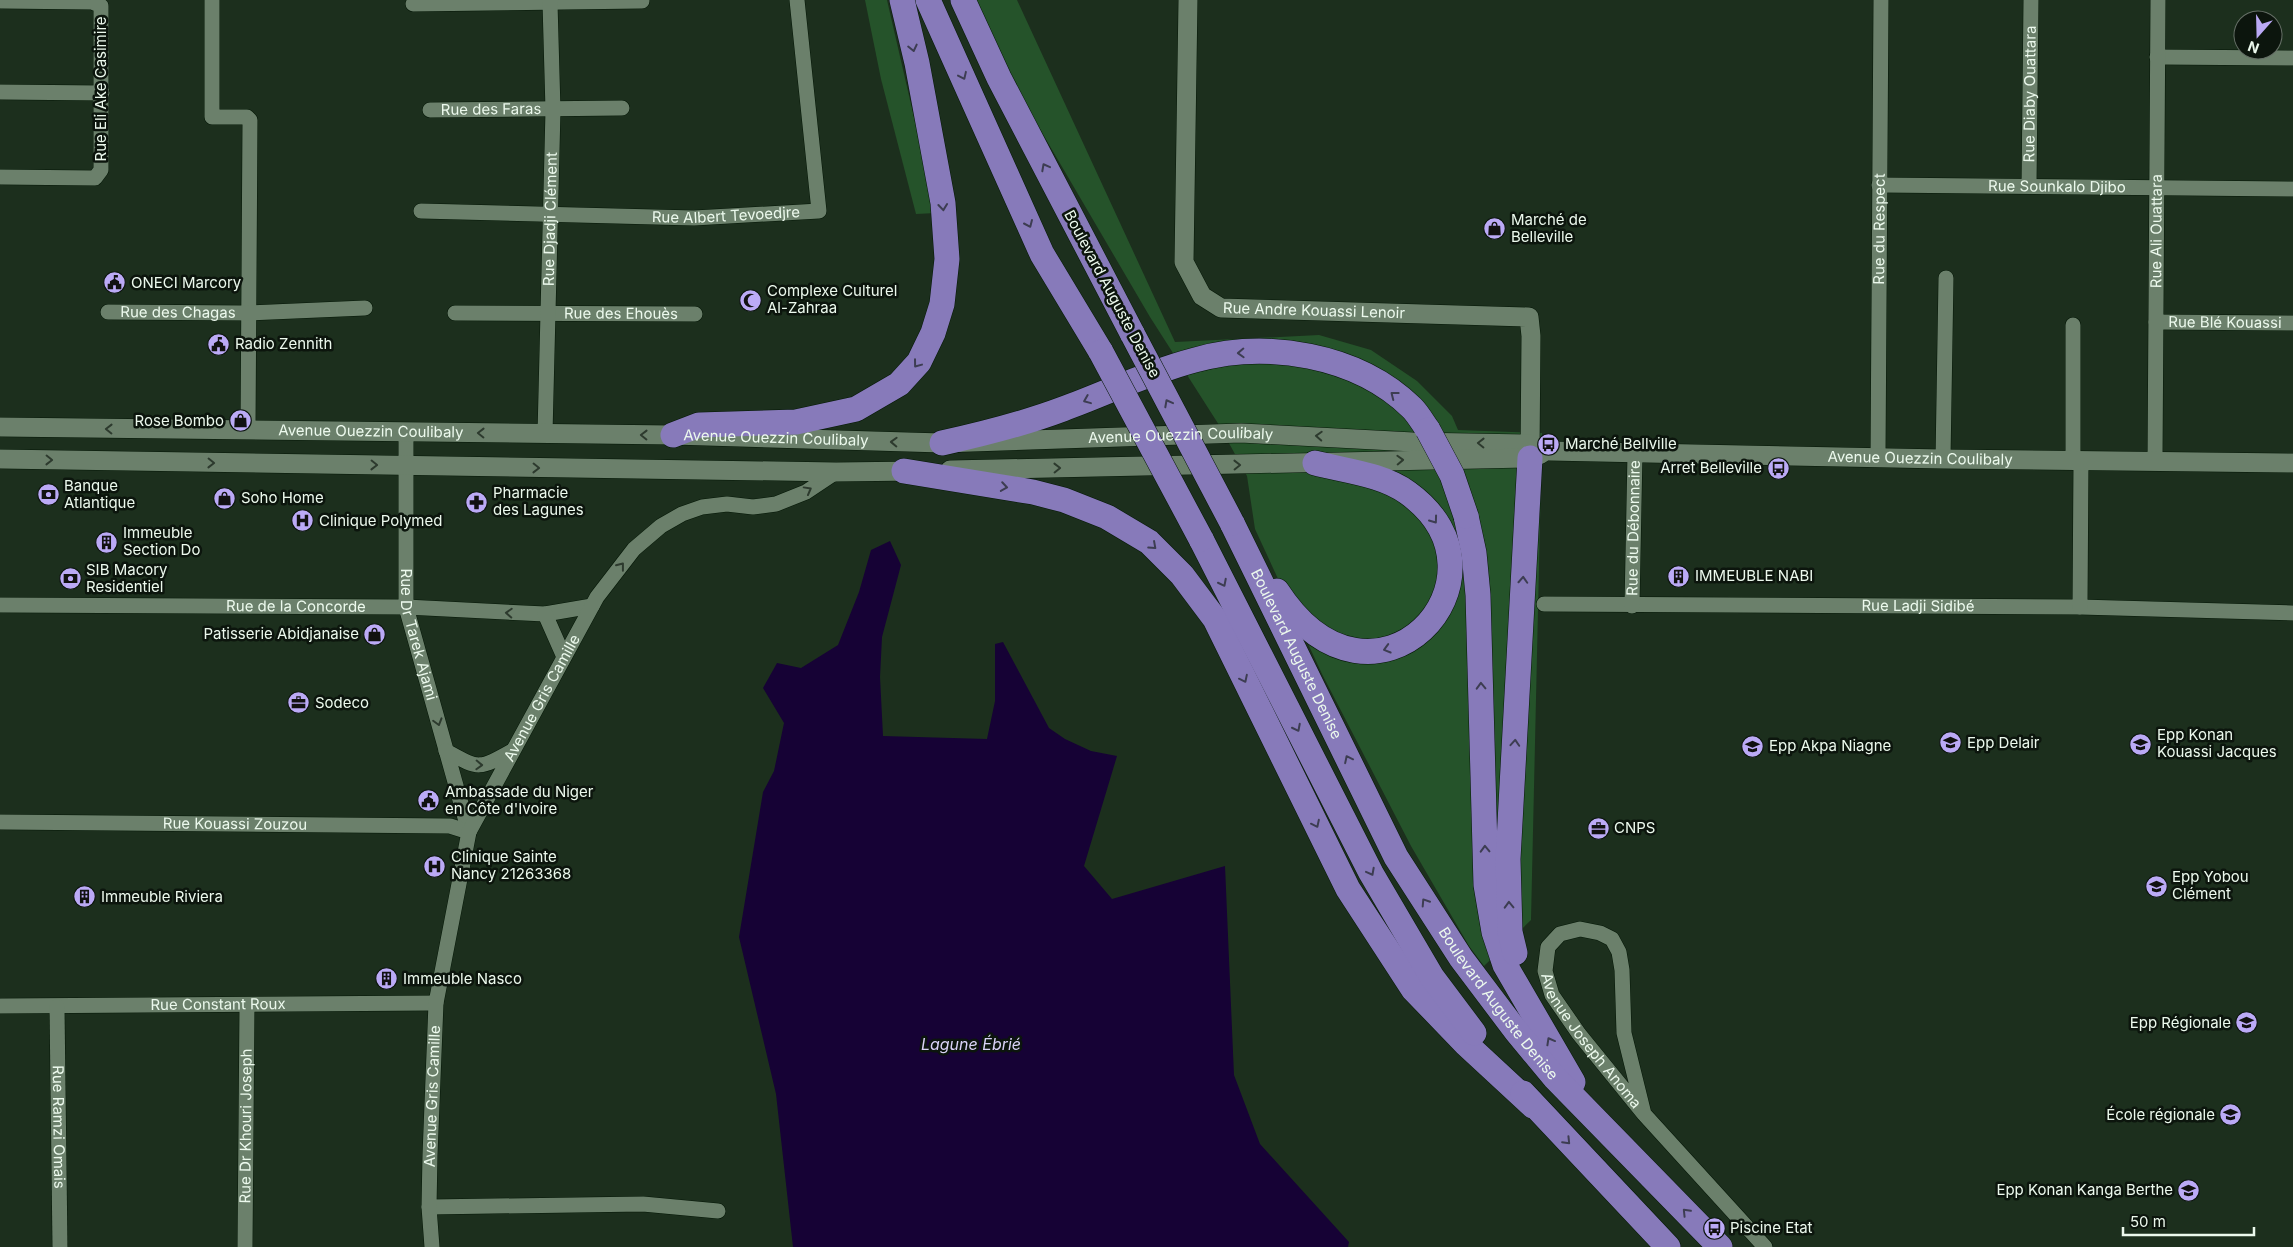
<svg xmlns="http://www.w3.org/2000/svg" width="2293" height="1247" viewBox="0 0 2293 1247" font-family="Inter,sans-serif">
  <rect width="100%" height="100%" fill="#1c2f1d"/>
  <!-- green -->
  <g fill="#25532a">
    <path d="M865 0H887L936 213 916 214 881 79Z"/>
    <path d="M975 0H1017L1175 342 1319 335 1371 350 1417 381 1452 416 1458 430 1542 433 1531 920 1484 966 1469 946 1411 846 1322 674 1255 529 1247 476 1219 425 1150 317 1007 73Z"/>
  </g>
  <!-- water -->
  <path fill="#160235" d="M890 541 901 565 882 637 880 677 883 736 987 739 995 701V644L1003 642 1049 728 1065 739 1091 751 1117 756 1084 866 1112 899 1225 866 1234 1075 1260 1144 1349 1242 1348 1247H793L776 1094 739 937 763 792 774 771 784 723 763 688 777 663 801 668 838 645 859 592 871 550Z"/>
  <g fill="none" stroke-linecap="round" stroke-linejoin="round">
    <defs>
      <g id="minor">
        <path d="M212 0V117H247L250 120 248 430"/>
        <path d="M0 1 92 2 101 6V170L95 178 0 177"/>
        <path d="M413 4 642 1"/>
        <path d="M2157 57 2293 58"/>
        <path d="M0 92 102 93"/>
        <path id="s1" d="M430 110 622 108"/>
        <path id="s2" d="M1879 185 2293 189"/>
        <path id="s3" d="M2029 186 2031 0"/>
        <path id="s4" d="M421 211 694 218 819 211 797 0"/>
        <path id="s5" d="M108 312 248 313 365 308"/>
        <path id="s6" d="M455 313 695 314"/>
        <path id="s7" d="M2156 322 2293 323"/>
        <path id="s8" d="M406 432V607L469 832"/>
        <path id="s9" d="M545 434 553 110 550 3"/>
        <path id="s10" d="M1878 458 1881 0"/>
        <path d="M1943 459 1946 278"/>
        <path d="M2073 461V325"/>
        <path id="s11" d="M2155 462 2158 0"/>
        <path id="s12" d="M1544 604 2080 607 2293 613"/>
        <path id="s13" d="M0 605 406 607 545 614 592 606"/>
        <path id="s14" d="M1632 606 1635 453"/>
        <path d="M2080 607 2081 461"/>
        <path d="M545 614 564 657"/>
        <path d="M446 751C479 769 478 770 512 751"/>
        <path id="s15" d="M0 822 450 826 469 832"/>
        <path id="s16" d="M0 1006 436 1003"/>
        <path id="s17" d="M57 1007 60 1247"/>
        <path id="s18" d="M1644 1114 1624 1033 1622 970 1619 952 1612 939 1600 933 1580 929 1560 934 1548 947 1545 971 1552 995 1579 1034 1644 1114 1765 1247"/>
        <path d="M429 1207 643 1204 718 1211"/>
        <path id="s19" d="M245 1247 247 1006"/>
        <path id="s20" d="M432 1247 429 1207 430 1155 436 1003 469 832 597 597 634 549 661 526 682 514 702 507 727 504 753 507 776 504 806 492 836 472"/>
      </g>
      <g id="tertiary">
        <path id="s21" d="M1188 0 1184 262 1202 296 1221 308 1529 317 1531 336 1530 455"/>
        <path id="s22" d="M0 427 673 435 942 443 1241 433 1413 442 1530 444 1549 451 1943 459 2293 463"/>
        <path d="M0 459 836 472 917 471"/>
        <path d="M950 470 1530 458 1541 454"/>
      </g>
      <g id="trunk">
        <path d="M928 0 1042 254 1101 352"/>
        <path d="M963 0 999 78 1133 335"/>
        <path d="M673 435 699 425 796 422 856 409 899 384 919 362 933 333 942 304 947 259 943 203 917 63 902 0"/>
        <path d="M942 443C983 434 1023 424 1063 409 1107 393 1149 372 1195 360 1266 340 1357 354 1412 408 1418 414 1423 423 1428 430"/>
        <path d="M904 471 1033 492 1064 500 1107 517 1149 542 1182 575 1215 619 1348 889 1413 989 1466 1044 1533 1106"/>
        <path d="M1466 516 1474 553 1478 595 1486 885 1494 932 1505 965 1573 1082"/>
        <path id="s23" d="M1232 523 1396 857 1461 958 1516 1031 1555 1078 1720 1247"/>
        <path d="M1201 539 1371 873 1432 977 1474 1033"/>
        <path d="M1277 591C1374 740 1524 577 1408 493 1382 474 1345 471 1315 463"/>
        <path d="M1515 953 1510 932 1508 859 1530 458"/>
        <path d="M1523 1093 1668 1247"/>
      </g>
    </defs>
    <!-- minor casing -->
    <use href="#minor" stroke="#051707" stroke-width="16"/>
    <!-- tertiary casing -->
    <use href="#tertiary" stroke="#051707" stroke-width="20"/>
    <!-- trunk casing -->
    <use href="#trunk" stroke="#051707" stroke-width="26"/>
    <!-- minor -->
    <use href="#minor" stroke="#6b806b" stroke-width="15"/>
    <!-- tertiary -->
    <use href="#tertiary" stroke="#6b806b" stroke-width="19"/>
    <!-- trunk -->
    <use href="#trunk" stroke="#877aba" stroke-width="25"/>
    <defs>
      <g id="trunk-bridge">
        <path d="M1133 335 1232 523"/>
        <path d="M1101 352 1201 539"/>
        <path d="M1428 430 1452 475 1466 516"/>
      </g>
    </defs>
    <!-- trunk-bridge casing -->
    <use href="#trunk-bridge" stroke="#051707" stroke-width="26" stroke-linecap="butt"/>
    <!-- trunk-bridge -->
    <use href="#trunk-bridge" stroke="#877aba" stroke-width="25"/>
  </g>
  <!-- one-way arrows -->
  <defs><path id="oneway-chevron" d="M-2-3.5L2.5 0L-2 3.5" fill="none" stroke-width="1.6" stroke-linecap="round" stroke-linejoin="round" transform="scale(1.25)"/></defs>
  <g stroke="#3d3d52">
    <use href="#oneway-chevron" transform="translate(913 48) rotate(77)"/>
    <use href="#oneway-chevron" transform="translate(963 76) rotate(65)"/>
    <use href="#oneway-chevron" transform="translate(1045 167) rotate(-118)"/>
    <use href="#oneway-chevron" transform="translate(943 207) rotate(84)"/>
    <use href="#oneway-chevron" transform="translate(1029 224) rotate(66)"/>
    <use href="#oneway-chevron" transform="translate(1241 353) rotate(178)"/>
    <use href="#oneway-chevron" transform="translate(917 364) rotate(127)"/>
    <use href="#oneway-chevron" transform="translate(1394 395) rotate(-142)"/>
    <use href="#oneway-chevron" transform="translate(1087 400) rotate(158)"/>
    <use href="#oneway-chevron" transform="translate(1168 403) rotate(-118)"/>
    <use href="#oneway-chevron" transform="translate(1004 487) rotate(9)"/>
    <use href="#oneway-chevron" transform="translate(1434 520) rotate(54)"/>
    <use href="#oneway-chevron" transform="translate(1153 546) rotate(42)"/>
    <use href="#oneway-chevron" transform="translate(1523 580) rotate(-87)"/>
    <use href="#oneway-chevron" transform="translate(1223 583) rotate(63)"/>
    <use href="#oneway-chevron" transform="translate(1387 649) rotate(164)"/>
    <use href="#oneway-chevron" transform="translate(1244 679) rotate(64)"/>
    <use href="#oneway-chevron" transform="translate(1481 686) rotate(-92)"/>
    <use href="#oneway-chevron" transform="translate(1297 728) rotate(63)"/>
    <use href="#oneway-chevron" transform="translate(1515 743) rotate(-86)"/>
    <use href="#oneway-chevron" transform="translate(1348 759) rotate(-116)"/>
    <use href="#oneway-chevron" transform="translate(1316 824) rotate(64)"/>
    <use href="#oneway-chevron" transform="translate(1485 849) rotate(-92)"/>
    <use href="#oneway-chevron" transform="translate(1371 872) rotate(62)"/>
    <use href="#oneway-chevron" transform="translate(1425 902) rotate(-123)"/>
    <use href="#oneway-chevron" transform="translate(1509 905) rotate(-92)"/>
    <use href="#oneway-chevron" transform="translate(1550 1041) rotate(-119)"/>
    <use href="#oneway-chevron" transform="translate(1567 1141) rotate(46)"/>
    <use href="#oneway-chevron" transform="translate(1686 1212) rotate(-134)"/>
  </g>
  <g stroke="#2d3a2e">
    <use href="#oneway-chevron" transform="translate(109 429) rotate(-179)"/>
    <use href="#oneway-chevron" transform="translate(481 433) rotate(-179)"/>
    <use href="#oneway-chevron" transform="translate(644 435) rotate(-179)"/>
    <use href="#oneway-chevron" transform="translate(1319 436) rotate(-177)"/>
    <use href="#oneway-chevron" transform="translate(894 442) rotate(-178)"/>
    <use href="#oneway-chevron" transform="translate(1481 443) rotate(-179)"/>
    <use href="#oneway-chevron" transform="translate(49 460) rotate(1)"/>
    <use href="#oneway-chevron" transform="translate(1400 460) rotate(-2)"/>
    <use href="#oneway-chevron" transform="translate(211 463) rotate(1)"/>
    <use href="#oneway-chevron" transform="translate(374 465) rotate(1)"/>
    <use href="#oneway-chevron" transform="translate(1237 465) rotate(-1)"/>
    <use href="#oneway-chevron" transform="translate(536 468) rotate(1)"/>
    <use href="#oneway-chevron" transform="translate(1057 468) rotate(-1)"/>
    <use href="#oneway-chevron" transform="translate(808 490) rotate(-29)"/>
    <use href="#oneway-chevron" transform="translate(621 566) rotate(-52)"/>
    <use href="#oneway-chevron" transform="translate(509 613) rotate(-177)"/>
    <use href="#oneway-chevron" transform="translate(438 722) rotate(74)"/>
    <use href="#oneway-chevron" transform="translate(479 765) rotate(2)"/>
  </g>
  <!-- icons -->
  <defs>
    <symbol id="shop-disc" viewBox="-11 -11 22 22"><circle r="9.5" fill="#bbaaf6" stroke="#0c150d"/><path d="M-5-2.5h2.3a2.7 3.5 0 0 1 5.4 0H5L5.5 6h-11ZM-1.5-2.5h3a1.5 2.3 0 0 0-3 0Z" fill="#111"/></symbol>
    <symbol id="civic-disc" viewBox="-11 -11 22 22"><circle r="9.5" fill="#bbaaf6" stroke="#0c150d"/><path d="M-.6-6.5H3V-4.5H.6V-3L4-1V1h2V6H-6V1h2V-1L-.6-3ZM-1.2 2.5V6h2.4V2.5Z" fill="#111"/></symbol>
    <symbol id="mosque-disc" viewBox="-11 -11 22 22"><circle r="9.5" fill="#bbaaf6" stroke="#0c150d"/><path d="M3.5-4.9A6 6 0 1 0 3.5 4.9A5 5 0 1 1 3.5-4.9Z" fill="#111"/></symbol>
    <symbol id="bus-disc" viewBox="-11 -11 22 22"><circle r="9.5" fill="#bbaaf6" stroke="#0c150d"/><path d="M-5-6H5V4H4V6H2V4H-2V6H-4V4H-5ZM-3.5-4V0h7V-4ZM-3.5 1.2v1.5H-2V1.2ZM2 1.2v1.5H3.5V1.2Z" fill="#111"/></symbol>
    <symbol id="bank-disc" viewBox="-11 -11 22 22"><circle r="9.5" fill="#bbaaf6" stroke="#0c150d"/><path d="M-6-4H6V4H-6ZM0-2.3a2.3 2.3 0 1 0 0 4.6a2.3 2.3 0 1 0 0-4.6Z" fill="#111"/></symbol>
    <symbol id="pharmacy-disc" viewBox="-11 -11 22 22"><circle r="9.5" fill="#bbaaf6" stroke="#0c150d"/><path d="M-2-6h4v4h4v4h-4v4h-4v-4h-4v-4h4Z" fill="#111"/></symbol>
    <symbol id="hospital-disc" viewBox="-11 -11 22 22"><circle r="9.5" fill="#bbaaf6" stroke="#0c150d"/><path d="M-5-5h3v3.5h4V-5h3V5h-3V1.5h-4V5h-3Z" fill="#111"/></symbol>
    <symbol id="building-disc" viewBox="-11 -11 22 22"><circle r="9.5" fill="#bbaaf6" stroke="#0c150d"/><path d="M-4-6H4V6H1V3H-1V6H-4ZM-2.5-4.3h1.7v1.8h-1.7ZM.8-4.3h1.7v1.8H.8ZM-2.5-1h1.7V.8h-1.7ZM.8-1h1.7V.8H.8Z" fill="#111"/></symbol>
    <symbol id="office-disc" viewBox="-11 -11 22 22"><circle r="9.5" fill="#bbaaf6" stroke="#0c150d"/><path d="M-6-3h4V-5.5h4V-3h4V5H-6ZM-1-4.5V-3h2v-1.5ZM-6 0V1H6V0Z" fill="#111"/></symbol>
    <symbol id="school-disc" viewBox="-11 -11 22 22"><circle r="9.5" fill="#bbaaf6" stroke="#0c150d"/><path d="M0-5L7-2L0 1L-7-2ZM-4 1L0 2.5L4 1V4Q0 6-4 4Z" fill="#111"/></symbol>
  </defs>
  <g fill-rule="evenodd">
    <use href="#shop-disc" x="1482" y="216" width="25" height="25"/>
    <use href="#civic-disc" x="102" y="270" width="25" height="25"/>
    <use href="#mosque-disc" x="738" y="288" width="25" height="25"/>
    <use href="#civic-disc" x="206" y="332" width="25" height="25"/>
    <use href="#shop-disc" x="228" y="408" width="25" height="25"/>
    <use href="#bus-disc" x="1536" y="432" width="25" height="25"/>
    <use href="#bus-disc" x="1766" y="456" width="25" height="25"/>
    <use href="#bank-disc" x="36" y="482" width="25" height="25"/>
    <use href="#shop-disc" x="212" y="486" width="25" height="25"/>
    <use href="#pharmacy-disc" x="464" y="490" width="25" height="25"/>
    <use href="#hospital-disc" x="290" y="508" width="25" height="25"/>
    <use href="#building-disc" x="94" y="530" width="25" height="25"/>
    <use href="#building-disc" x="1666" y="564" width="25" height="25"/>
    <use href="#bank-disc" x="58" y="566" width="25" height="25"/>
    <use href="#shop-disc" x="362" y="622" width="25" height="25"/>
    <use href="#office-disc" x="286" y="690" width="25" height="25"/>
    <use href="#school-disc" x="1938" y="730" width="25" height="25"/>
    <use href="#school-disc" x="2128" y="732" width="25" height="25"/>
    <use href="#school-disc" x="1740" y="734" width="25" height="25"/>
    <use href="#civic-disc" x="416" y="788" width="25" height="25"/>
    <use href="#office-disc" x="1586" y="816" width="25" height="25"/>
    <use href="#hospital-disc" x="422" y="854" width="25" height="25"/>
    <use href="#school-disc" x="2144" y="874" width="25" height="25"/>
    <use href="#building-disc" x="72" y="884" width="25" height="25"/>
    <use href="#building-disc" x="374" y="966" width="25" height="25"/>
    <use href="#school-disc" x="2234" y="1010" width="25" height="25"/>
    <use href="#school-disc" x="2218" y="1102" width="25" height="25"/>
    <use href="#school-disc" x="2176" y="1178" width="25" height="25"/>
    <use href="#bus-disc" x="1702" y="1216" width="25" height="25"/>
  </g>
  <g text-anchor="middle" stroke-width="5" stroke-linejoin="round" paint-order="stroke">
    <!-- street labels -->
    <g font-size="15" fill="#ecf9ed" stroke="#0c150d">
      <text transform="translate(101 89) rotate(-90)" y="5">Rue Eli Ake Casimire</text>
      <text dy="5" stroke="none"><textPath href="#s3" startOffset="92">Rue Diaby Ouattara</textPath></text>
      <text dy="5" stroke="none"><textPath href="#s1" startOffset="61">Rue des Faras</textPath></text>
      <text dy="5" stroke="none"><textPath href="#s2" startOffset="178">Rue Sounkalo Djibo</textPath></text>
      <text dy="5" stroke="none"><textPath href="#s4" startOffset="305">Rue Albert Tevoedjre</textPath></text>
      <text dy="5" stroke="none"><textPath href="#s9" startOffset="215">Rue Djadji Clément</textPath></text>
      <text dy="5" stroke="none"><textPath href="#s10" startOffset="229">Rue du Respect</textPath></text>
      <text dy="5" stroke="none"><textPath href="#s11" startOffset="231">Rue Ali Ouattara</textPath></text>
      <text transform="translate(1112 294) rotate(62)" y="5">Boulevard Auguste Denise</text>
      <text dy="5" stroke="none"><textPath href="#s21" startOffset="416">Rue Andre Kouassi Lenoir</textPath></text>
      <text dy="5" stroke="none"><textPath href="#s5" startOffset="70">Rue des Chagas</textPath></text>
      <text dy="5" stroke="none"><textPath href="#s6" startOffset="166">Rue des Ehouès</textPath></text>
      <text dy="5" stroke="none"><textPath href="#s7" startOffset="69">Rue Blé Kouassi</textPath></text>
      <text dy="5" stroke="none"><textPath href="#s22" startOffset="371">Avenue Ouezzin Coulibaly</textPath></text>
      <text dy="5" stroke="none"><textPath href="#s22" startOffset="1181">Avenue Ouezzin Coulibaly</textPath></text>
      <text dy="5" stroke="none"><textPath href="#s22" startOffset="776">Avenue Ouezzin Coulibaly</textPath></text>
      <text dy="5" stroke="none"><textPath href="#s22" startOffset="1922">Avenue Ouezzin Coulibaly</textPath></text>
      <text dy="5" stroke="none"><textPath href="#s14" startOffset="78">Rue du Débonnaire</textPath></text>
      <text dy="5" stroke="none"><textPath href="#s13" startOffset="296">Rue de la Concorde</textPath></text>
      <text dy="5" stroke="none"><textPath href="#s12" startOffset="374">Rue Ladji Sidibé</textPath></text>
      <text dy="5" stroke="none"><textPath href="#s8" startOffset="204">Rue Dr Tarek Ajami</textPath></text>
      <text dy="5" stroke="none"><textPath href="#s23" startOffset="146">Boulevard Auguste Denise</textPath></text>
      <text dy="5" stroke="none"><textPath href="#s20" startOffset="571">Avenue Gris Camille</textPath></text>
      <text dy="5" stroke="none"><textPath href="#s15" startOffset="235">Rue Kouassi Zouzou</textPath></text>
      <text dy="5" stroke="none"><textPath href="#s23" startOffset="551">Boulevard Auguste Denise</textPath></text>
      <text dy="5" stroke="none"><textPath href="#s16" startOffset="218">Rue Constant Roux</textPath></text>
      <text dy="5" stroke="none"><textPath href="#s18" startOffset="360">Avenue Joseph Anoma</textPath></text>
      <text dy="5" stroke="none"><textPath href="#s20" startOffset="151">Avenue Gris Camille</textPath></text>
      <text dy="5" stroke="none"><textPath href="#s19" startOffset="121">Rue Dr Khouri Joseph</textPath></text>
      <text dy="5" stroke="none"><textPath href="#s17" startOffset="120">Rue Ramzi Omais</textPath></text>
    </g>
    <!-- poi labels -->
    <g font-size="15" fill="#ecf9ed" stroke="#0c150d" text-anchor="start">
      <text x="1511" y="225">Marché de<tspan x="1511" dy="17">Belleville</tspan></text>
      <text x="131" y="288">ONECI Marcory</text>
      <text x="767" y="296">Complexe Culturel<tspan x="767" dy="17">Al-Zahraa</tspan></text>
      <text x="235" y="349">Radio Zennith</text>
      <text x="224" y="426" text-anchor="end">Rose Bombo</text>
      <text x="1565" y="449">Marché Bellville</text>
      <text x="1762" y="473" text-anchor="end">Arret Belleville</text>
      <text x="64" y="491">Banque<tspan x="64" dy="17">Atlantique</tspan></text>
      <text x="493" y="498">Pharmacie<tspan x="493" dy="17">des Lagunes</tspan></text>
      <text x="241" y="503">Soho Home</text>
      <text x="319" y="526">Clinique Polymed</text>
      <text x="123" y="538">Immeuble<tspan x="123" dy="17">Section Do</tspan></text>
      <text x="86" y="575">SIB Macory<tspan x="86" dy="17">Residentiel</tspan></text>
      <text x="1695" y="581">IMMEUBLE NABI</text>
      <text x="359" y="639" text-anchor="end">Patisserie Abidjanaise</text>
      <text x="315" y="708">Sodeco</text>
      <text x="2157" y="740">Epp Konan<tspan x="2157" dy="17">Kouassi Jacques</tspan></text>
      <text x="1967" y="748">Epp Delair</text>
      <text x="1769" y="751">Epp Akpa Niagne</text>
      <text x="445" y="797">Ambassade du Niger<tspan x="445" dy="17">en Côte d'Ivoire</tspan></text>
      <text x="1614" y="833">CNPS</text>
      <text x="451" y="862">Clinique Sainte<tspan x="451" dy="17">Nancy 21263368</tspan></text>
      <text x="2172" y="882">Epp Yobou<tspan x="2172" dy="17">Clément</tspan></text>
      <text x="101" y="902">Immeuble Riviera</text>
      <text x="403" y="984">Immeuble Nasco</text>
      <text x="2231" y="1028" text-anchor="end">Epp Régionale</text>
      <text x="2215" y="1120" text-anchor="end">École régionale</text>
      <text x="2173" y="1195" text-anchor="end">Epp Konan Kanga Berthe</text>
      <text x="1730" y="1233">Piscine Etat</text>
    </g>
    <!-- water labels -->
    <g font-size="16" font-style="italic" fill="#d9d2f6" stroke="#0c150d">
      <text x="971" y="1050">Lagune Ébrié</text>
    </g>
  </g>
  <!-- north arrow -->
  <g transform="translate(2258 35) rotate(200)"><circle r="24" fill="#0c150d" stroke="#667067"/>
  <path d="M0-4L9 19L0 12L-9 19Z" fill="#bbaaf6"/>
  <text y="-8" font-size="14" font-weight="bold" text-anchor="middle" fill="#ecf9ed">N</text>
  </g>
  <!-- scale -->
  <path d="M2123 1227v8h131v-8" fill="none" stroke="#ecf9ed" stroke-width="2.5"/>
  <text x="2130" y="1227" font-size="15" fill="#ecf9ed" stroke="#0c150d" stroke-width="4" paint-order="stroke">50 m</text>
</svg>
